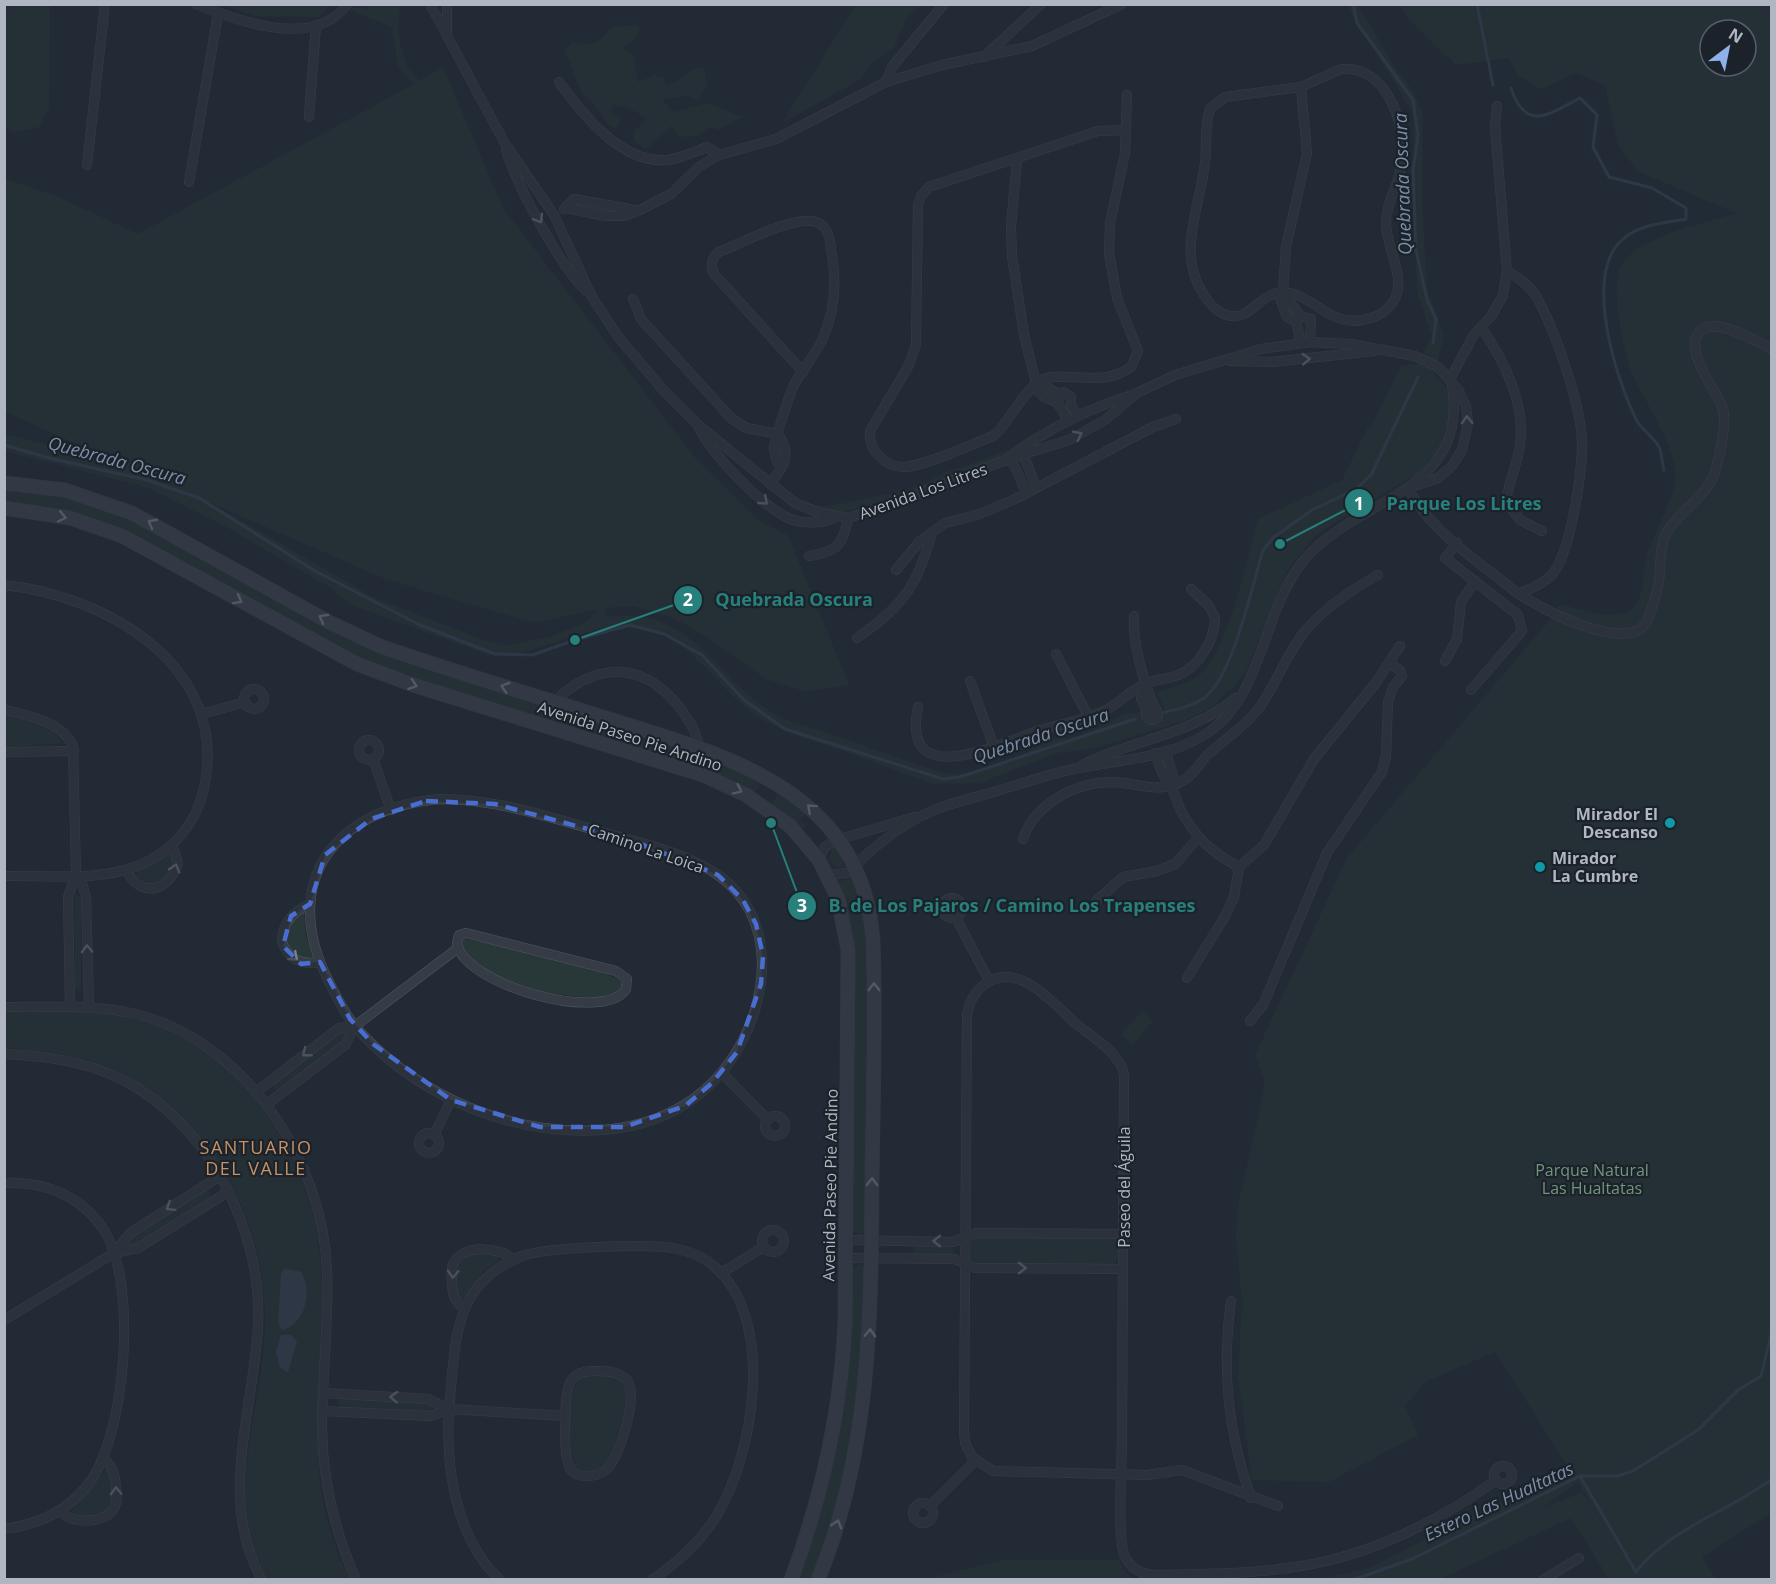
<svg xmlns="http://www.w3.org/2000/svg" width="1776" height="1584" viewBox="0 0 1776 1584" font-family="'Open Sans',sans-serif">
  <rect width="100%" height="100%" fill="#232a35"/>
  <!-- green -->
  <g fill="#283838" fill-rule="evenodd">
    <path d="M4 5H50L49 108 39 127 13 133 5 126Z"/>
    <path d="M224 5 330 4V5L319 17 255 16Z"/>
    <path d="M336 5 366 9 373 5H400L398 31 402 52 407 67 419 81 443 67 503 208 696 459 761 522 788 535 849 685 806 692 766 679 707 637 676 619 634 606 606 608 604 613 608 617C692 606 713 675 771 712 786 722 805 725 822 731 864 746 905 761 947 774L972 773 1015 759 1046 741 1080 736 1127 713 1165 711 1157 692C1171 687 1189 684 1200 675 1228 651 1248 555 1258 519L1342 480 1367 429 1372 425 1402 365 1419 364 1432 336 1418 294 1416 269 1413 114 1370 41 1355 21 1348 5H1358L1395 68 1410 87 1422 111V210L1427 288 1444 336 1434 374 1448 390 1452 410 1439 450 1418 473 1317 534 1287 571 1247 669 1235 687 1225 692 1218 702 1207 710 1184 721 1094 748 1057 753 979 783 934 784C904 774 874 762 844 751 810 739 773 731 745 707 711 678 684 632 636 627 586 621 539 659 489 655L351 605 331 588 221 524 149 488 5 451 4 434 120 463 5 412V179L56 196 138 234 414 84 398 67 392 27ZM209 502 385 579 534 623 598 609 584 623 549 637 508 645 483 640 373 597Z"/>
    <path d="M856 5H921L907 17 894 48 870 65 861 79 782 123Z"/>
    <path d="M1399 5H1771V1513L1702 1557 1716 1579H1609L1571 1518 1440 1579H1321L1370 1568 1479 1512 1572 1473 1495 1352 1427 1381 1405 1406 1418 1435 1329 1482 1252 1480 1238 1377 1242 1302 1236 1235 1239 1201 1263 1095 1264 1080 1255 1055 1347 858 1547 623 1560 604C1583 609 1631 630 1640 595 1644 582 1644 568 1647 555 1654 531 1679 493 1675 469 1670 439 1648 406 1634 378 1624 356 1610 289 1620 268 1635 236 1703 224 1736 213L1637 171 1618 144 1605 85 1576 73 1541 89 1518 76 1509 58 1456 65 1405 15ZM1710 30H1746V66H1710ZM1578 1482 1606 1530 1582 1492 1541 1509Z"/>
    <path d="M638 25 639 35 622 48 633 55 638 82 654 75 664 78 665 85C681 84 686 69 704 67L707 87 697 100 688 96 662 99 673 112 707 103 743 117 719 130 710 127 697 136 679 137 671 126 646 149 634 141 633 133 646 119 635 111 613 104 611 112 621 118 616 129 607 124 599 110 581 92 565 50 573 41C592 49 600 42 612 27Z"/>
    <path d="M1041 431C1032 438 1023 445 1014 450 989 465 861 513 834 512 816 511 799 501 785 490 821 516 833 504 872 497 889 494 904 492 921 485 930 482 939 474 949 471 969 465 986 458 1005 451 1019 446 1026 435 1041 431Z"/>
    <path d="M4 487 80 499 137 521 330 628 700 753 762 781 755 794 358 659 151 546 5 503Z"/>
    <path d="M4 716C18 718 60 729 61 743L5 747Z"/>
    <path d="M780 791 808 812 800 821 806 826 802 831 771 804Z"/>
    <path d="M833 847H836L845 867 837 868 827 860Z"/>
    <path d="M170 854 173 855 174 866 161 883H146L134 875Z"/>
    <path d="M854 878 868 944 866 1231 859 1236 851 1229 852 936 845 902 836 882Z"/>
    <path d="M75 894 81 897V992L75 988Z"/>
    <path d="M304 912 306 935 313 958C295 969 271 936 304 912Z"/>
    <path d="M464 939C486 943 619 969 623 985L613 995 602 998C561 996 477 988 461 942Z"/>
    <path d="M1142 1011 1153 1021 1132 1045 1121 1035Z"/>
    <path d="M4 1012C43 1013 85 1009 122 1016 237 1038 314 1156 321 1268 328 1375 295 1477 350 1579H268C221 1501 263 1409 265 1326 267 1239 229 1154 161 1100 142 1085 121 1070 98 1063 68 1054 36 1050 5 1048Z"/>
    <path d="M341 1031H346L348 1037 280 1089 275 1090 273 1086 275 1081Z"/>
    <path d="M206 1190 211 1192 210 1197 133 1245H128V1239Z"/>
    <path d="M975 1237 1115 1238 1119 1243 1118 1261 1113 1265H977L971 1260V1243Z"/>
    <path d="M914 1246 952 1247 954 1252 952 1254H914Z"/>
    <path d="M469 1255H500L502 1257 482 1273 462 1302 456 1297C456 1280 452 1262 469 1255Z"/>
    <path d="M860 1264 865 1268C867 1376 848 1477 813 1579L796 1580 815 1524 851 1270Z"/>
    <path d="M583 1375C595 1376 614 1373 623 1382 633 1393 613 1460 601 1468 594 1473 582 1472 575 1467 570 1441 563 1396 583 1375Z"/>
    <path d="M341 1398 430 1403 433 1406 430 1411 340 1407 337 1403Z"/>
    <path d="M107 1468 111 1470C115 1508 114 1520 70 1515 70 1511 101 1476 107 1468Z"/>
    <path d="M1005 1560H1118L1129 1576 1136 1579H924Z"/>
  </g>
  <!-- water -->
  <g fill="#3a485c">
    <path d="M284 1268 301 1272C313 1291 305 1325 282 1330L278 1321 281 1274Z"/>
    <path d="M281 1335H291L297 1342 288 1372 280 1368 276 1351Z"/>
  </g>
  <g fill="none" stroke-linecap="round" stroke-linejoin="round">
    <!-- stream -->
    <g stroke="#3a485c" stroke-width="3">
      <path d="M1353 4 1357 23 1413 100 1418 135 1413 170 1416 250 1427 300 1436 319 1433 343"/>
      <path d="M1477 4 1493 85"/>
      <path d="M1511 88C1526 134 1551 113 1580 98L1597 115 1593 147 1609 177 1652 188 1686 208V219C1665 223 1639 224 1622 240 1583 275 1616 379 1636 419 1641 430 1654 437 1659 447 1662 454 1662 463 1664 470"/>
      <path d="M4 445 53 459 147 480 199 498 315 571 420 625 495 654 532 655 575 640 630 625 664 634 702 655 744 700 785 729 943 779 960 777 1135 719"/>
      <path d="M1165 712C1179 709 1192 706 1204 698 1233 677 1252 586 1263 550L1274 537 1312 510 1356 489 1371 475 1418 377"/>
      <path d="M1580 1476 1636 1572C1671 1527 1728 1512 1772 1479"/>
      <path d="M1353 1580 1412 1559 1580 1476H1617L1633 1471 1698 1430 1738 1390 1761 1376 1772 1330"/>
    </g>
    <defs>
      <g id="street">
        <path d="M196 4C237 21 315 50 347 4"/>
        <path d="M430 4 504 142 554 215 592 297 619 338 665 392 698 425 795 503 817 512 848 518 895 503 1008 459 1069 440 1105 420 1137 393 1175 375 1261 349 1310 342 1351 344 1415 356 1438 367 1459 391 1466 406 1468 423 1462 450 1452 466 1438 478 1408 488"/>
        <path d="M447 36V4"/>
        <path d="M984 57 1041 4"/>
        <path d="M1341 69C1387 65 1407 125 1402 162 1400 184 1386 201 1386 223 1386 252 1413 285 1387 309 1380 316 1372 318 1362 320 1333 325 1321 305 1297 295 1263 282 1255 319 1232 316 1220 315 1210 305 1204 295 1176 254 1200 207 1205 163 1207 146 1204 126 1210 109L1225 97 1301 87Z"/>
        <path d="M559 82C583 115 622 164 667 160 681 158 695 152 707 147L719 155"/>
        <path d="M886 82 892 67 944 4"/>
        <path d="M309 117 316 25"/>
        <path d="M1125 130 1098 131 929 187 921 196 918 205 916 344 909 365 870 431C869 441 872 449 879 456 886 463 895 467 904 467 923 467 973 444 993 436L999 431C1011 416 1022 395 1037 383 1058 366 1099 391 1131 367L1138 351 1117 298 1109 253 1110 223 1125 153 1127 95"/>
        <path d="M506 150C518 188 559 264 586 291"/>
        <path d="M1017 159 1011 227 1012 256 1024 335 1038 391 1044 397 1057 402"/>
        <path d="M87 165 105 4"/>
        <path d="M189 182 218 14"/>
        <path d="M566 208 606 216H624L640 210 671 194 700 166 719 155 776 139 886 82 942 65 1032 46 1122 4"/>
        <path d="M564 209 574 199 635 210"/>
        <path d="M1507 271C1519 278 1531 286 1537 298 1555 330 1576 393 1581 429 1586 459 1571 549 1554 572 1546 583 1531 588 1519 594"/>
        <path d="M1283 292 1300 316 1311 319 1310 342"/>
        <path d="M633 299 641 319 731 418 746 428 778 434"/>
        <path d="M1298 318 1297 325 1301 343"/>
        <path d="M1297 322 1287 317 1280 299 1283 292 1286 247 1307 153 1301 87"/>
        <path d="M1481 327C1503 359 1526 404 1520 444 1518 464 1508 482 1506 502L1520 520 1542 531"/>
        <path d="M1230 361 1272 362 1374 351"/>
        <path d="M1450 379 1473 336 1492 315 1503 295 1507 271 1495 126 1497 106"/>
        <path d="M1038 381 1059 395"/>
        <path d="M1069 421 1057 402 1063 392 1071 397V406L1078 416"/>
        <path d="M699 428C711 454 769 515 797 521 809 524 823 522 834 518"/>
        <path d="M1024 456 1036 487"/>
        <path d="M1009 458C1047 429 1089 408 1135 394"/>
        <path d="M1008 459 1015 467 1026 492"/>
        <path d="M782 465 777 462C776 457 774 452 774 448 774 442 791 389 795 383 804 368 815 355 822 340 835 312 837 280 831 250 830 241 829 231 822 225 804 209 740 244 719 252 711 258 710 266 714 274L803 372"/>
        <path d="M770 484C785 465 792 455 778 434"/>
        <path d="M1408 488C1429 530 1477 560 1512 589 1534 606 1629 657 1647 621 1652 608 1657 595 1659 581 1661 566 1659 547 1667 532 1681 508 1709 497 1716 468 1720 453 1727 424 1723 409 1717 391 1685 353 1698 334 1712 313 1754 341 1772 349"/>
        <path d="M1457 543 1445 558 1518 615 1522 631 1471 690"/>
        <path d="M809 556C836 552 843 546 848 518"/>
        <path d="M896 570 920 541 945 523 980 514 1017 498 1153 427 1176 419"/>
        <path d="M4 585C108 596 230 667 204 788 197 823 172 852 140 865 99 882 48 875 4 876"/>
        <path d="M1134 616C1132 641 1144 685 1155 708"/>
        <path d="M857 638C904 604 917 588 932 532"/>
        <path d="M1056 654 1089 718"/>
        <path d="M1445 661 1457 639 1461 602 1475 581"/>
        <path d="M970 681 994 747"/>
        <path d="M1146 683 1141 699 1147 711"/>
        <circle cx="254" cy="699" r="10"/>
        <path d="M554 702C593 664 639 660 675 702 686 715 697 731 699 747"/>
        <path d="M918 707C900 793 999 744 1038 731 1060 723 1083 722 1104 711 1119 704 1130 690 1145 684 1160 677 1175 680 1189 669 1203 658 1215 637 1215 618L1209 606 1191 589"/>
        <circle cx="1152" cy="714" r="6"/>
        <path d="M4 710C27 715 65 723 73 747L76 874 68 897 70 1007"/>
        <path d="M202 714 245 702"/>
        <circle cx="369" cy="750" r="10"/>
        <path d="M1165 751 1173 775 1171 787"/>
        <path d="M4 752 74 751"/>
        <path d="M1156 753C1159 767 1163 777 1171 787 1175 793 1177 802 1180 809 1194 836 1212 853 1239 867"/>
        <path d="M373 759 391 810"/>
        <path d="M1082 765C1134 739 1189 736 1236 698"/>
        <path d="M440 799C493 799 547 816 598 831 636 842 682 851 715 873 779 915 770 1001 733 1057 703 1103 656 1126 602 1130 513 1136 422 1098 361 1033 347 1018 337 998 328 980 279 881 335 808 440 799Z"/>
        <path d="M1023 839C1035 803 1076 782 1113 782 1139 783 1161 795 1184 780 1196 773 1201 759 1212 751 1228 737 1245 726 1259 708 1277 683 1286 654 1306 630 1326 607 1351 590 1378 575"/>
        <path d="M819 860 824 848 833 841 915 817"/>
        <path d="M126 870C141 899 169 892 178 863L172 844"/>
        <path d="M76 874 83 886 86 897 89 1007"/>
        <path d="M827 875 848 873C855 868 860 860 867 854 882 841 901 827 919 817 943 804 974 798 1000 790 1025 783 1049 774 1074 769 1117 760 1162 759 1201 737 1265 700 1260 613 1304 560 1359 495 1470 494 1452 384"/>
        <circle cx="952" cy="908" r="10"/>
        <path d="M1096 901 1123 877 1157 871 1175 864 1198 838"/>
        <path d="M310 904C294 911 282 923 282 942 289 961 302 965 320 962"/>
        <path d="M956 918 989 981"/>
        <path d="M466 933 616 971 627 979 626 989C604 1024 463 985 457 943L459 935Z"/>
        <path d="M1187 978 1225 916 1234 897 1239 867 1264 845 1314 759 1375 684 1400 646"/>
        <path d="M4 1007C48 1007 93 1004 136 1014 246 1042 323 1160 327 1271 329 1324 322 1377 322 1430 323 1482 335 1532 356 1580"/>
        <path d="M1250 1021 1263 1005 1327 853 1382 772 1386 756 1388 702 1393 687 1402 676 1400 670 1390 664"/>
        <path d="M4 1054C44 1056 87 1061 123 1080 209 1124 263 1232 258 1326 254 1409 217 1501 262 1580"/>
        <path d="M722 1073 768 1120"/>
        <path d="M256 1092 339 1028 355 1026"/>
        <path d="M266 1105 345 1045 355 1026 458 948"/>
        <circle cx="775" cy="1126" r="10"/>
        <circle cx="429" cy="1143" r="10"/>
        <path d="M434 1135 451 1100"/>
        <path d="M4 1183C45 1181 84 1197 105 1232 138 1286 126 1438 87 1486 65 1513 37 1525 4 1529"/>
        <circle cx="773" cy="1241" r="11"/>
        <path d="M847 1240 953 1242 977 1233 1123 1234"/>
        <path d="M114 1253 138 1248 228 1192"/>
        <path d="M847 1258 954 1259 975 1268 1123 1269"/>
        <path d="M721 1273 764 1247"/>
        <path d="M1231 1301C1221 1370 1228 1433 1251 1498"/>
        <path d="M464 1309C455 1302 453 1297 452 1285 452 1277 450 1269 454 1262 464 1244 501 1247 514 1260"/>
        <path d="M4 1320 114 1253 130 1233 220 1176"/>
        <path d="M591 1371C603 1371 616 1370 626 1379 640 1393 620 1456 607 1469 601 1475 593 1476 585 1476 579 1476 573 1474 570 1468 563 1454 563 1394 571 1381 576 1373 583 1372 591 1371Z"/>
        <path d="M323 1393 428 1399 449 1409 566 1416"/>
        <path d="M323 1411 430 1416 449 1409"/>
        <circle cx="1503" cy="1475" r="9"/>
        <circle cx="923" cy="1513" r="10"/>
        <path d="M930 1506 975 1461"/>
        <path d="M1278 1506 1182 1470 1147 1475 993 1471 972 1457 965 1443 964 1431 967 1015C969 1002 974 992 985 984 1018 960 1053 1003 1075 1023 1092 1037 1122 1054 1124 1076 1124 1196 1123 1316 1122 1436 1122 1462 1117 1534 1124 1554 1129 1568 1142 1575 1156 1575 1204 1574 1254 1574 1301 1566 1370 1555 1440 1521 1496 1480"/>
        <path d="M60 1511C70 1524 102 1524 112 1511 118 1504 117 1496 116 1488 115 1475 114 1468 104 1459"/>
        <path d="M500 1580C453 1536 444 1459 450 1398 454 1361 453 1319 477 1288 489 1273 504 1263 522 1256 547 1247 652 1243 678 1249 692 1252 705 1258 715 1267 776 1320 754 1454 717 1515 701 1541 677 1563 652 1580"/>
        <path d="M1543 1580 1579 1558"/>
      </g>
      <g id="secondary">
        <path d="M4 483 65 490 132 513 329 622 380 646C451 671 524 692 596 715 720 754 861 785 873 940 876 1020 873 1101 872 1181 871 1318 871 1450 818 1580"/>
        <path d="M4 508 70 518 122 536 357 664 413 685 703 775 746 795 790 826 819 860 838 899 848 950 845 1322C841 1411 822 1496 791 1580"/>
      </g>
    </defs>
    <!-- street casing -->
    <use href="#street" stroke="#515760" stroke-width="10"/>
    <!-- secondary casing -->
    <use href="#secondary" stroke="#3f454f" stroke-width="15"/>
    <!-- street -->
    <use href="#street" stroke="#363c46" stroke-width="9"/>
    <!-- secondary -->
    <use href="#secondary" stroke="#454c58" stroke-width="14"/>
  </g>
  <!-- one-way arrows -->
  <defs><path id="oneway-chevron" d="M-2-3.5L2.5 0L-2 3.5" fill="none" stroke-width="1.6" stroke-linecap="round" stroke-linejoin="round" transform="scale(1.5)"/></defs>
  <g stroke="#7a808a">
    <use href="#oneway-chevron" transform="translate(539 219) rotate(60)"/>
    <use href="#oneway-chevron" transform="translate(1306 359) rotate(-3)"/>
    <use href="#oneway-chevron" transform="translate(1467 420) rotate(-92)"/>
    <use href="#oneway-chevron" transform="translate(1078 435) rotate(-27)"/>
    <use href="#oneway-chevron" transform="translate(764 501) rotate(41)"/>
    <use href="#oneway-chevron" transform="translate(175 868) rotate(-73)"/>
    <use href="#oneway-chevron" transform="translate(87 949) rotate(-92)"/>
    <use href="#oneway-chevron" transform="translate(294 957) rotate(41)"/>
    <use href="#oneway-chevron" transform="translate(306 1053) rotate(142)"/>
    <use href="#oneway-chevron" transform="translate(170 1207) rotate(148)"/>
    <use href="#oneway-chevron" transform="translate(937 1241) rotate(-180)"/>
    <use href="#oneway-chevron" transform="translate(1022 1268) rotate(1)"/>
    <use href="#oneway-chevron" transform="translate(453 1274) rotate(93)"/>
    <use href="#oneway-chevron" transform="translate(394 1397) rotate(-177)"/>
    <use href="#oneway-chevron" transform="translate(116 1491) rotate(-92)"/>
  </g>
  <g stroke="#8b929d">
    <use href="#oneway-chevron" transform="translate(62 517) rotate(12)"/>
    <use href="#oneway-chevron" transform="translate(152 523) rotate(-152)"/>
    <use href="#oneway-chevron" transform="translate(238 600) rotate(29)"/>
    <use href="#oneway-chevron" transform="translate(323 618) rotate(-151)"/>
    <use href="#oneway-chevron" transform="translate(413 685) rotate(19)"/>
    <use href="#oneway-chevron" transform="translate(505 687) rotate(-163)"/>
    <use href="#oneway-chevron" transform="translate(738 790) rotate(26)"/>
    <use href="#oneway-chevron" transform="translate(811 808) rotate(-138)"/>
    <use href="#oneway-chevron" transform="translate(874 987) rotate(-89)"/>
    <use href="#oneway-chevron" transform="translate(872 1182) rotate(-89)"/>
    <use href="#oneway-chevron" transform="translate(870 1333) rotate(-88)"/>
    <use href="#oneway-chevron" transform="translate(837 1524) rotate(-73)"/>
  </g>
  <!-- marked area -->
  <path d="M0 0H1776V1584H0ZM426 801 495 804 636 842 718 875 743 900 756 924 763 956 761 984 737 1052 712 1083 685 1106 624 1127H540L451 1100 373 1044 350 1019 320 962 301 964 283 946 291 916 310 904 325 855 371 819Z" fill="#232a35" fill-opacity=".55" fill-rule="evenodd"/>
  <path fill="none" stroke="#496ed1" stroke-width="4.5" stroke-dasharray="12 8" stroke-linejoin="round" d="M426 801 495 804 636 842 718 875 743 900 756 924 763 956 761 984 737 1052 712 1083 685 1106 624 1127H540L451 1100 373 1044 350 1019 320 962 301 964 283 946 291 916 310 904 325 855 371 819Z"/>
  <!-- markers -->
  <g fill="#0f9aa8" stroke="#1b222a" stroke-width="2">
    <circle cx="1670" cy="823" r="6"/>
    <circle cx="1540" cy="867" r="6"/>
  </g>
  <g text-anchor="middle" stroke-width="4.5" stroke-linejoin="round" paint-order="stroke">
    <!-- street labels -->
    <g font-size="16" fill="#b1b7c2" stroke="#1b222a">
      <text transform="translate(923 491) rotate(-20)" y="6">Avenida Los Litres</text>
      <text transform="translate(630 736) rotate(18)" y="6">Avenida Paseo Pie Andino</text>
      <text transform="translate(646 848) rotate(19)" y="6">Camino La Loica</text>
      <text transform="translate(830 1185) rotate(-89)" y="6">Avenida Paseo Pie Andino</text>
      <text transform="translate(1124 1187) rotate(-90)" y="6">Paseo del Águila</text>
    </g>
    <!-- poi labels -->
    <g font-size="16" font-weight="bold" fill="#b1b7c2" stroke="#1b222a" text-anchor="end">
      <text x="1658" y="820">Mirador El<tspan x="1658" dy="18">Descanso</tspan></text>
      <text x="1552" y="864" text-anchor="start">Mirador<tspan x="1552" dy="18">La Cumbre</tspan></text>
    </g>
    <!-- park labels -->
    <g font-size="16" fill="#72967b" stroke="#1b222a">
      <text x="1592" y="1176">Parque Natural<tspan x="1592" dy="18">Las Hualtatas</tspan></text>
    </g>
    <!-- water labels -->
    <g font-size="18" font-style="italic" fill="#7c8ea7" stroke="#1b222a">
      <text transform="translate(1403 184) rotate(-92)" y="6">Quebrada Oscura</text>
      <text transform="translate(117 461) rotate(15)" y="6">Quebrada Oscura</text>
      <text transform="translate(1041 736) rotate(-18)" y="6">Quebrada Oscura</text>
      <text transform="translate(1499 1502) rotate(-25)" y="6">Estero Las Hualtatas</text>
    </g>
    <!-- neighbourhood labels -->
    <g font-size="18" letter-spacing="1.5" fill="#c59268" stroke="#1b222a">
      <text x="256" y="1154">SANTUARIO<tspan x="256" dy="21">DEL VALLE</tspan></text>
    </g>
  </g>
  <!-- callouts -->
  <path fill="none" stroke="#27807b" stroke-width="2" d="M1280 544L1359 503M575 640L688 600M771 823L802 906"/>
  <g fill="#27807b" stroke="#1b222a" stroke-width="2">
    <circle cx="1280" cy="544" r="6"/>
    <circle cx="575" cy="640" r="6"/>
    <circle cx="771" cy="823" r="6"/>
    <circle cx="1359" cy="503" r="15"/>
    <circle cx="688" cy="600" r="15"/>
    <circle cx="802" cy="906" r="15"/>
  </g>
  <g font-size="18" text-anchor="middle" font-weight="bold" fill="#fff">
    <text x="1359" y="510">1</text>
    <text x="688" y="606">2</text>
    <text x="802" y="912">3</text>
  </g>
  <g font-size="18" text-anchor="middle" font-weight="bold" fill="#27807b" stroke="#1b222a" stroke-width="4.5" stroke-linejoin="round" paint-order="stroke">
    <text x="1464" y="510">Parque Los Litres</text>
    <text x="794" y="606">Quebrada Oscura</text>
    <text x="1012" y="912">B. de Los Pajaros / Camino Los Trapenses</text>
  </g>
  <!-- border -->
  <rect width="1776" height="1584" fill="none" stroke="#b1b7c2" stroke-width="12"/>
  <!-- north arrow -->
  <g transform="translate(1728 48) rotate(32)"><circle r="28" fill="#1b222a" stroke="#575e67" stroke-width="1.5"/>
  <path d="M0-4.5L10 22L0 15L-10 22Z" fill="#8eb1ea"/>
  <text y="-9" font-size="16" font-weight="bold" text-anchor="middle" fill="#b1b7c2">N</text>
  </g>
</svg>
